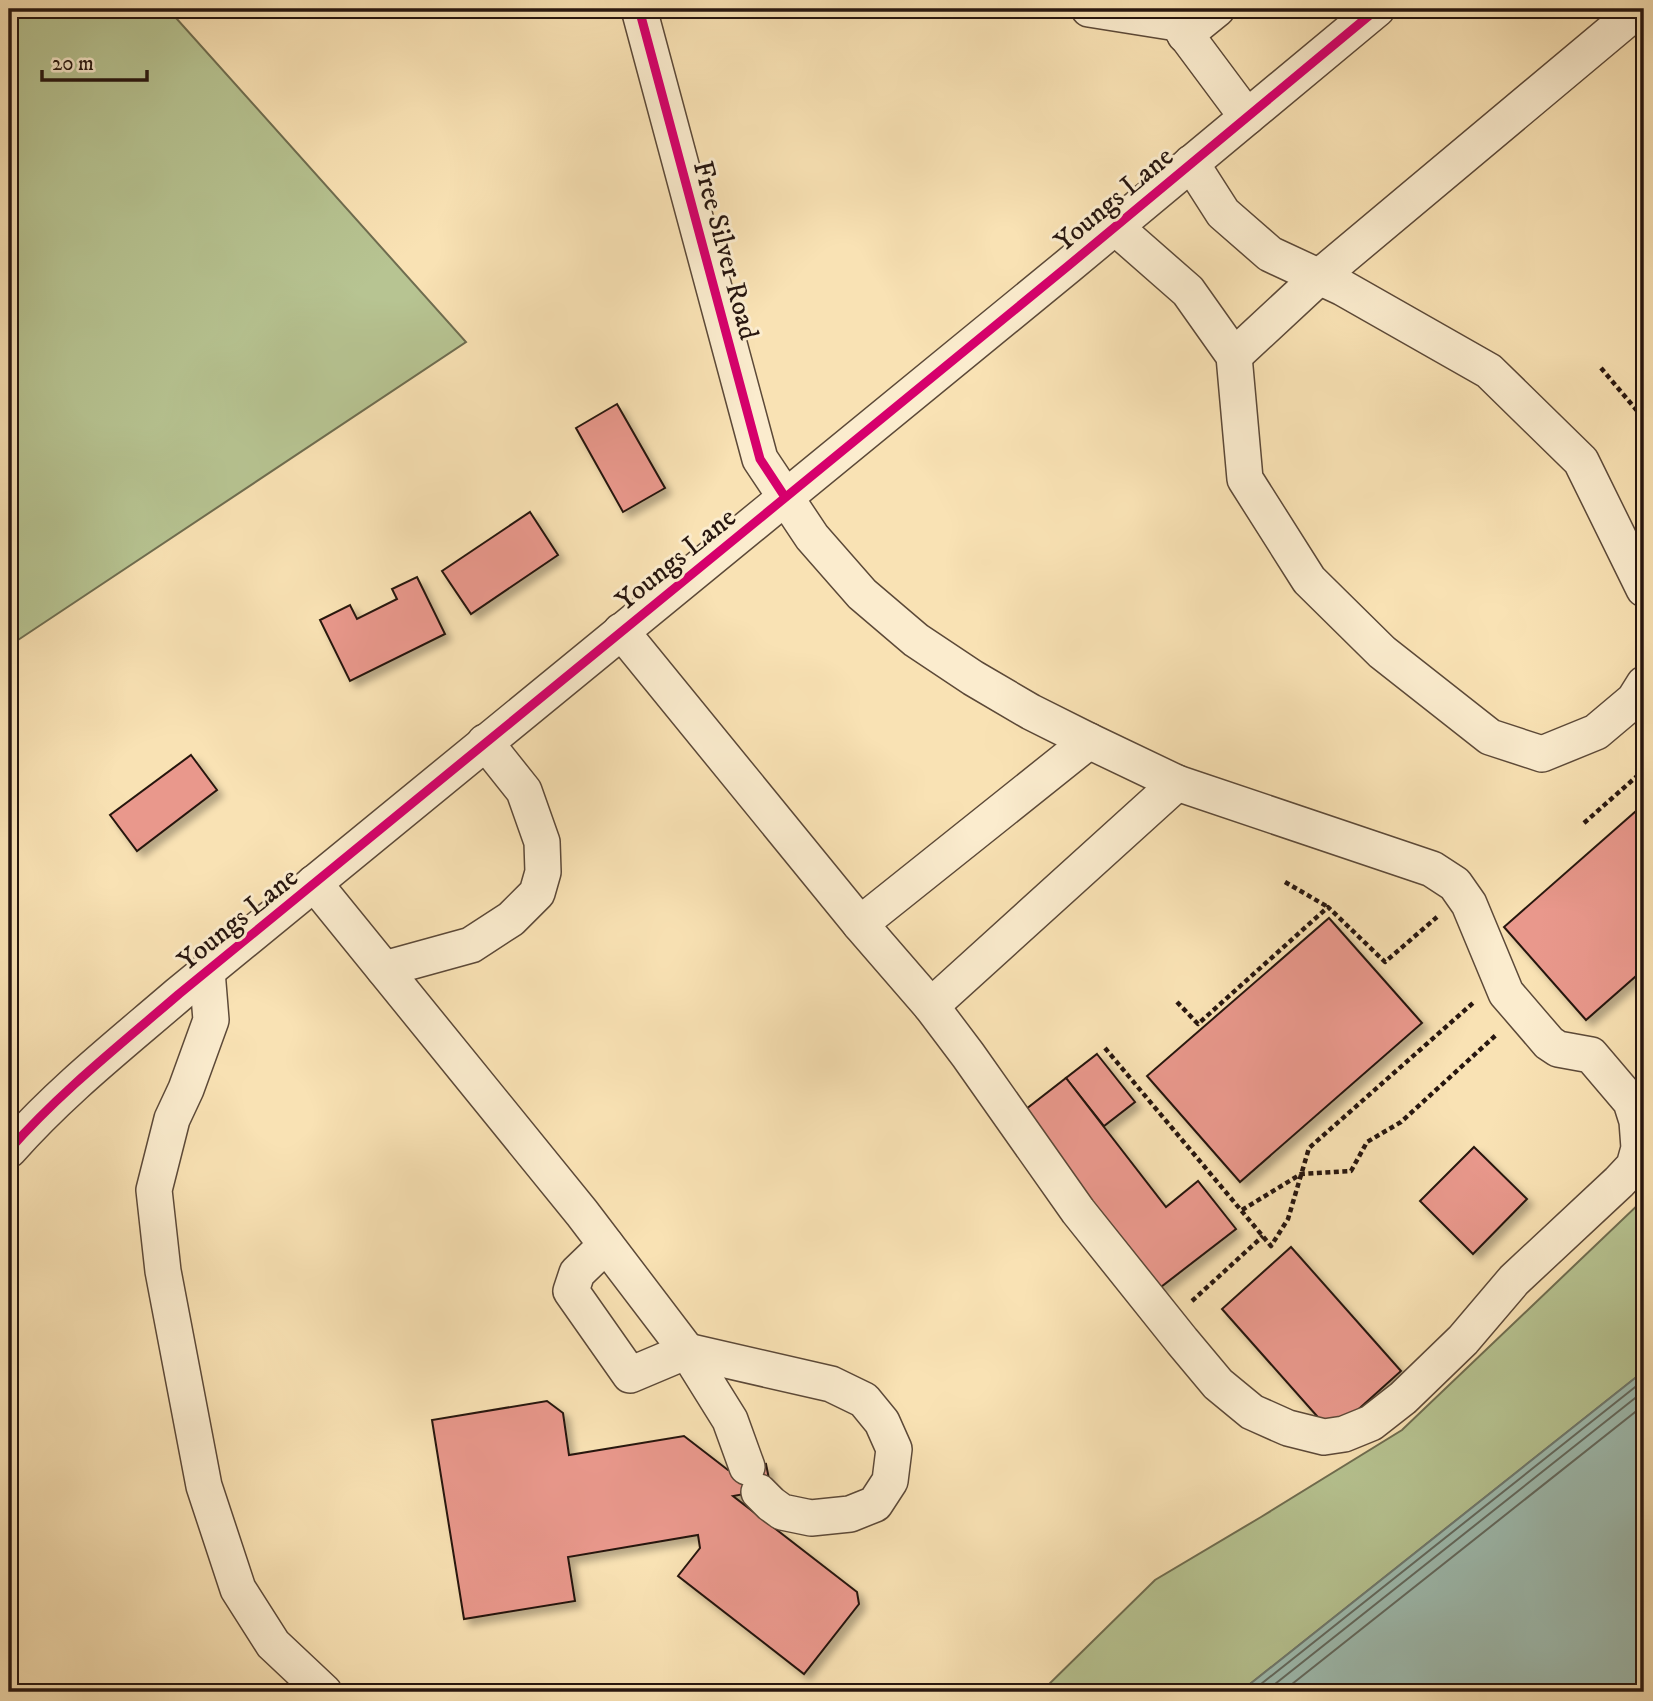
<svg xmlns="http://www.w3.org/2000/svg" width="1653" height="1701" viewBox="0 0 1653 1701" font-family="'IM FELL DW Pica',serif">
  <defs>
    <filter id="shadow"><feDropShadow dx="6" dy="6" stdDeviation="3.5" flood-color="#0004"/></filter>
  </defs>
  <rect width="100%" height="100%" fill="#f9e2b4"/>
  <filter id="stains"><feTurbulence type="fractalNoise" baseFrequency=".00286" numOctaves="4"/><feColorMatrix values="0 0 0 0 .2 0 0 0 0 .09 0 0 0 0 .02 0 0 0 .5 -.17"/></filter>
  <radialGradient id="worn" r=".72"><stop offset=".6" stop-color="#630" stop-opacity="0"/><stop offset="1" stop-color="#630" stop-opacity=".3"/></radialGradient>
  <!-- green -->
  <g fill="#b7c492" stroke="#6f6d50" stroke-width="2">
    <path d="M9 9H168L466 342 9 646Z"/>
    <path d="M1644 1199V1371L1240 1692H1041L1155 1580 1261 1517 1402 1430Z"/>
  </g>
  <!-- water -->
  <path fill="#9ebdb2" stroke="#6e7a71" stroke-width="2" d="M1644 1371V1692H1240Z"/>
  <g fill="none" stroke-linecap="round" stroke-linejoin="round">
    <!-- shore -->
    <g stroke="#626a60" stroke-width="2">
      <path d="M1251 1692 1644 1380"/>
      <path d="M1265 1692 1644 1391"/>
      <path d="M1282 1692 1644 1405"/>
    </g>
  </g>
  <!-- building -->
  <g fill="#e9988c" stroke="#27160f" stroke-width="2" filter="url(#shadow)">
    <path d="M617 404 665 488 623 512 576 428Z"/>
    <path d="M530 512 558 555 471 614 442 571Z"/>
    <path d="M417 577 445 634 350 681 320 620 350 605 357 619 397 599 392 589Z"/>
    <path d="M191 755 217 790 137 851 110 815Z"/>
    <path d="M1644 804V969L1586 1020 1504 927Z"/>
    <path d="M1329 918 1422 1023 1240 1182 1147 1076Z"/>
    <path d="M1097 1054 1135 1102 1104 1126 1066 1078Z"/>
    <path d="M1066 1078 1166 1207 1198 1181 1236 1229 1157 1290 1021 1113Z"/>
    <path d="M1474 1147 1527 1199 1473 1254 1420 1201Z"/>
    <path d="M1291 1247 1401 1371 1332 1433 1222 1309Z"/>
    <path d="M547 1401 563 1413 569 1455 684 1436 728 1470 766 1464 771 1489 733 1496 857 1592 859 1604 804 1674 678 1576 700 1548 698 1535 568 1557 575 1601 464 1619 432 1420Z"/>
  </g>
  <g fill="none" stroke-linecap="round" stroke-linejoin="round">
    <defs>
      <g id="minor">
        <path d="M1089 9 1177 23 1247 117"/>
        <path d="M1185 35 1217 9"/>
        <path d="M1191 163 1223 213 1270 254 1343 288 1489 371 1581 461 1644 589"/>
        <path d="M1115 227 1188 291 1234 356 1245 479 1309 580 1382 652 1490 737 1542 754 1596 732 1634 700 1644 684"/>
        <path d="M1234 356 1319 277 1639 9"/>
        <path d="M621 631 860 924 931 1006 968 1055 1078 1211 1182 1341 1218 1384 1252 1412 1288 1428 1324 1437 1344 1434 1371 1423 1403 1398 1463 1340 1514 1280 1619 1182 1634 1166 1639 1148 1637 1121 1631 1102 1591 1055 1558 1049 1549 1043 1506 993 1469 904 1455 884 1432 869 1177 783 1089 741 1031 712 973 678 916 640 862 594 812 537 760 459 639 9"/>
        <path d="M314 883 582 1213 687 1351 730 1420 747 1467"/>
        <path d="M860 924 1089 741"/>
        <path d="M384 969 471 945 511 919 537 893 543 872 542 842 524 791 485 742"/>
        <path d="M207 971 211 1020 186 1089 172 1119 154 1190 163 1271 204 1486 238 1589 273 1644 324 1692"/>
        <path d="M931 1006 1177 783"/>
        <path d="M9 1150C60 1092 121 1044 179 994L1068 266 1377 9"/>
        <path d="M606 1245 577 1273 571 1291 630 1375 687 1351 831 1384 864 1400 882 1422 894 1449 890 1481 875 1504 850 1514 811 1518 782 1512 771 1504 759 1492"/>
      </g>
    </defs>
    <!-- minor casing -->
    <use href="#minor" stroke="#5c4938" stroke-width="38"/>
    <!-- path -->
    <g stroke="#27160f" stroke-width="4.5" stroke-dasharray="5 3.5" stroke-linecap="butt">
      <path d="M1601 368 1644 419"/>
      <path d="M1584 823 1644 770"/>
      <path d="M1285 882 1328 907"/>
      <path d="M1177 1002 1198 1024 1328 907 1385 962 1437 917"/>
      <path d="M1105 1048 1271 1246 1288 1219 1309 1148 1473 1003"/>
      <path d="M1242 1210 1301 1174 1351 1171 1367 1142 1401 1122 1496 1035"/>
      <path d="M1192 1301 1263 1236"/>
    </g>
    <!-- minor -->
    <use href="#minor" stroke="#fbecce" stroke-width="35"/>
    <defs>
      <g id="cycleway">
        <path d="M639 9 760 459 785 497"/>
        <path d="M9 1150C60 1092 121 1044 179 994L1068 266 1377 9"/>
      </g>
    </defs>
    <!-- cycleway casing -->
    <use href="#cycleway" stroke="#fbecce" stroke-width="13"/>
    <!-- cycleway -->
    <use href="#cycleway" stroke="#d6006c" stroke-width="9"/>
  </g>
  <g text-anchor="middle" stroke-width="6" stroke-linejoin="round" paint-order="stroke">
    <!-- street labels -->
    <g font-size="28" fill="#27160f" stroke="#fbecce">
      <text transform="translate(1113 198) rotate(-40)" y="10">Youngs Lane</text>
      <text transform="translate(727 250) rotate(75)" y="10">Free Silver Road</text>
      <text transform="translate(675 558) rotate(-39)" y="10">Youngs Lane</text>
      <text transform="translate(237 918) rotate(-39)" y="10">Youngs Lane</text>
    </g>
  </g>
  <!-- margin -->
  <rect width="1653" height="1701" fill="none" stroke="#f9e2b4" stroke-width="35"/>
  <rect x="10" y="10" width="1632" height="1680" fill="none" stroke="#27160f" stroke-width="3.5"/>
  <rect x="18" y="18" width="1618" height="1666" fill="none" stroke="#27160f" stroke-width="2"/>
  <!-- scale -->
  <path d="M42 70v10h105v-10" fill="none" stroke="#27160f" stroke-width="3.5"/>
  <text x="52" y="70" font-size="21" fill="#27160f" stroke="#fbecce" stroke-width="5" paint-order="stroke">20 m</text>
  <rect width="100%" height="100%" filter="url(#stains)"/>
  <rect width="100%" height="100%" fill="url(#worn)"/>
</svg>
